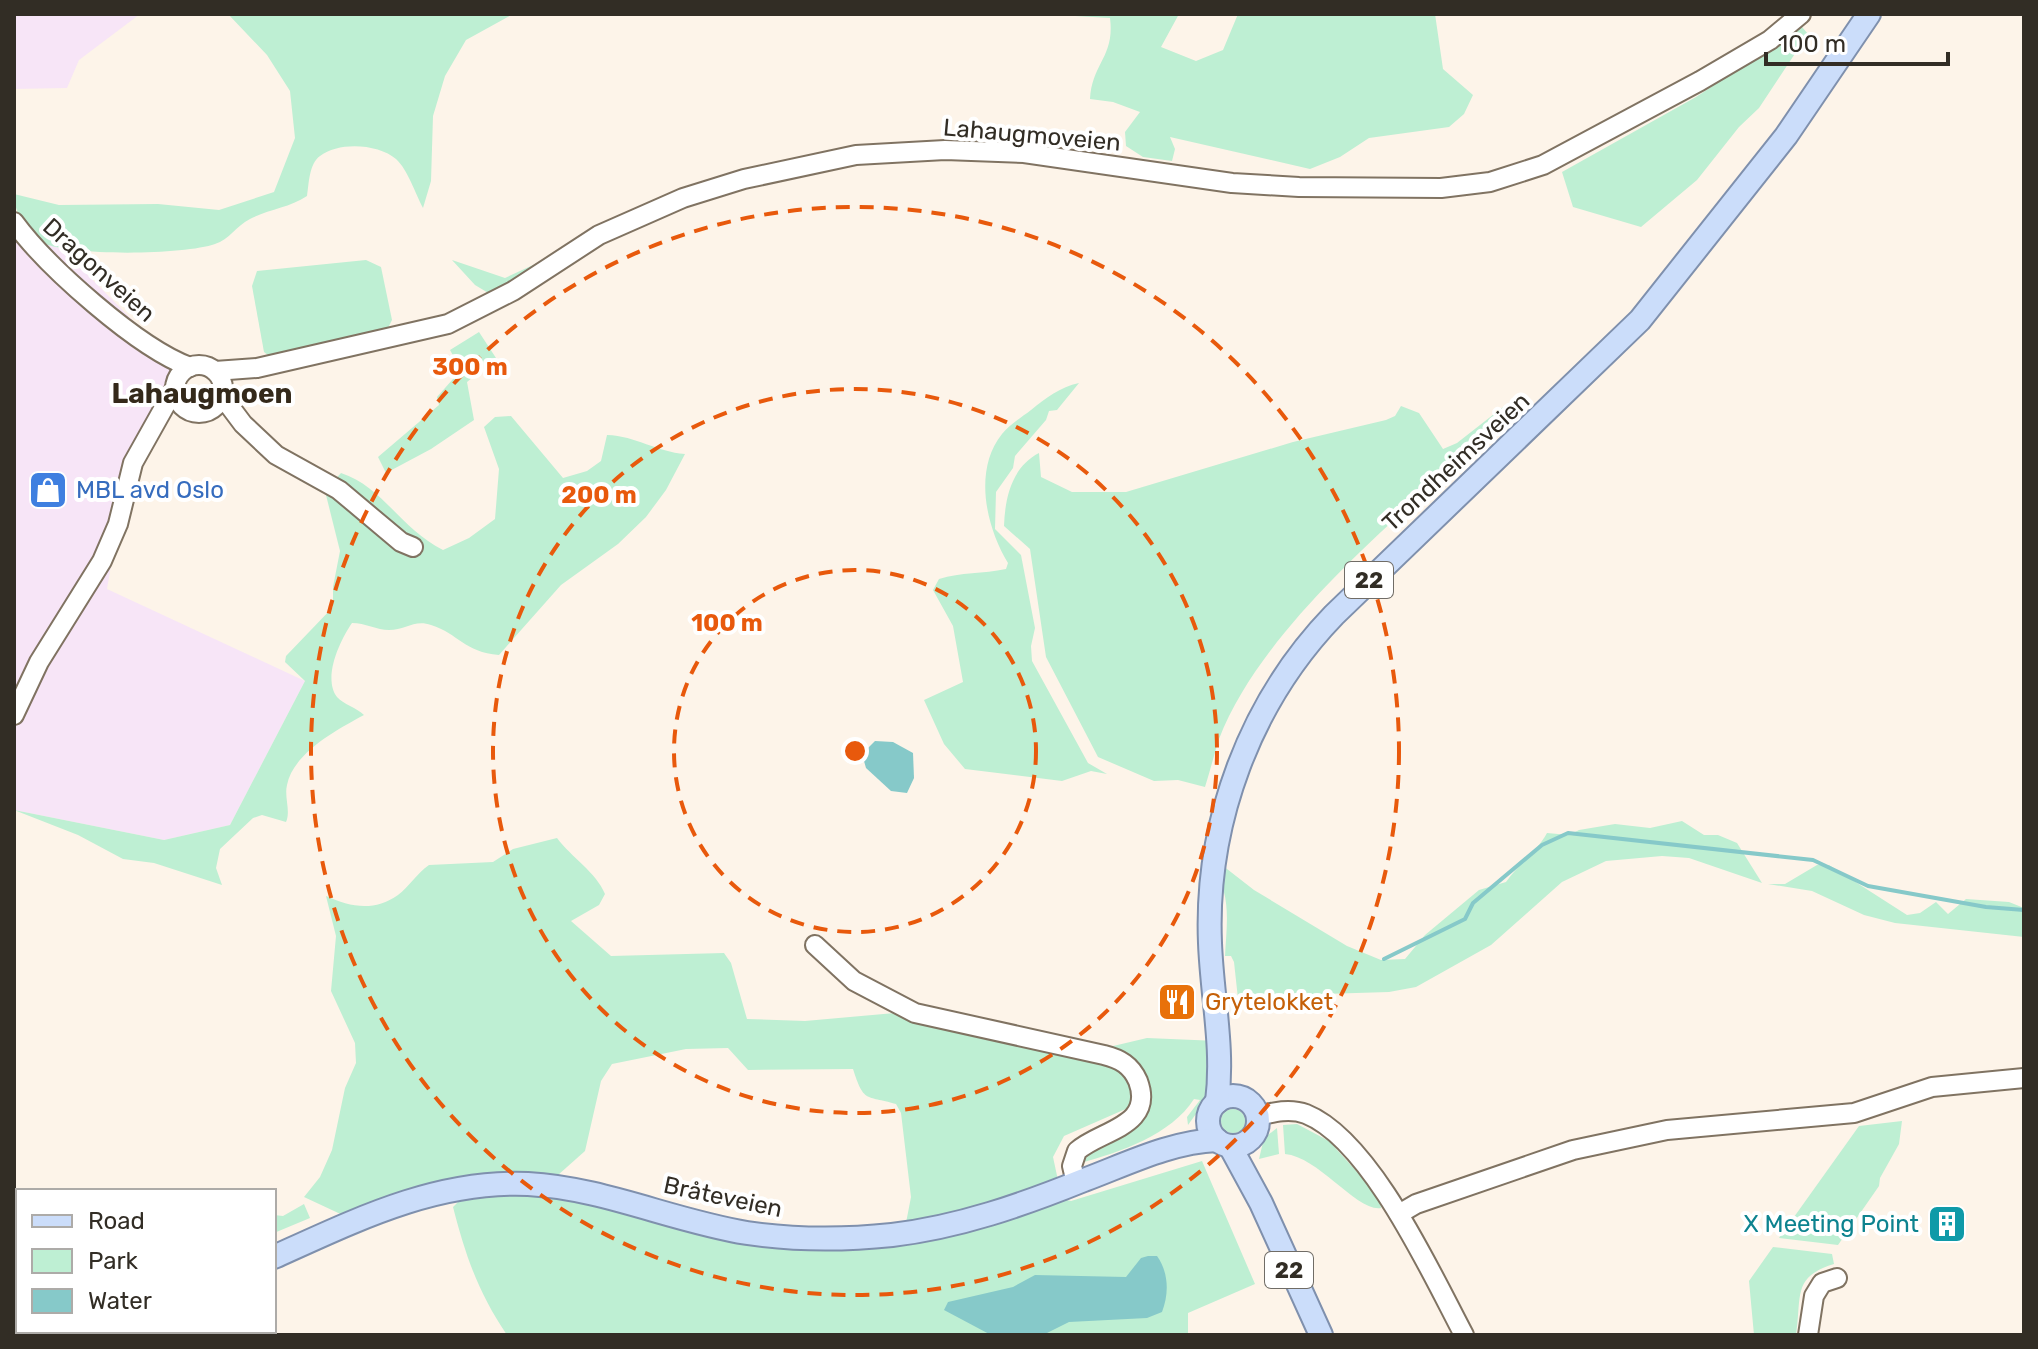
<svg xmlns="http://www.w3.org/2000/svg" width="2038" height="1349" viewBox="0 0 2038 1349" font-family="Rubik,sans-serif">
  <rect width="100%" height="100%" fill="#fdf4e9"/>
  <!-- industrial -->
  <g fill="#f7e5f7">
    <path d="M14 14H140L79 60 67 88 14 89Z"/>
    <path d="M14 209 36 240 62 249 184 372 143 439 116 536 107 589 305 681 230 825 164 840 14 810Z"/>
  </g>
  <!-- green -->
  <g fill="#beefd3" fill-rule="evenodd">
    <path d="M228 14H513L466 40 445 76 433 116 431 181 423 208C415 193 408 170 396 159 379 144 339 141 320 156 309 164 309 183 307 196 289 208 269 209 250 219 237 225 229 240 215 244 184 255 66 257 38 241 24 232 14 209 14 194L59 205 158 204 219 210 274 192 295 138 290 91 267 55Z"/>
    <path d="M1040 14H1179L1161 47 1196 61 1223 50 1238 14H1435L1443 69 1473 95 1464 114 1449 127 1369 138 1340 157 1310 169 1170 137 1175 149 1172 161 1143 157 1126 146 1125 132 1140 112 1113 102 1090 99C1092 63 1115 57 1110 18Z"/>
    <path d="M1802 27 1808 34 1759 108 1739 127 1697 180 1641 227 1573 207 1562 172 1696 97Z"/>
    <path d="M938 158 828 163 675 208 622 236 591 247 500 300 475 285 452 260 505 278 685 195 831 159Z"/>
    <path d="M366 260 381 267 392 320 387 330 272 358 264 352 252 286 257 271Z"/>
    <path d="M479 332 496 358 467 382 474 420 431 449 386 473 378 457 439 405 437 397 461 370 450 350Z"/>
    <path d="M1079 383 1057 410 1049 411 1046 420 1015 456 1013 468 996 492 995 529 1021 555 1035 628 1031 646 1032 661 1088 763 1107 774 1091 771 1062 781 965 769 944 744 924 700 963 682 953 626 933 590 939 579C961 572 983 574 1006 569L1008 563C986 527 973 470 1002 434 1009 425 1022 417 1031 410 1046 398 1060 387 1079 383Z"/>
    <path d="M1401 406 1419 413 1443 449 1457 443 1503 407 1509 418C1415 503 1265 620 1219 739 1214 755 1210 771 1205 787L1178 780 1154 781 1098 757 1046 657 1030 549 1004 526C1005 497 1012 467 1039 453L1041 477 1072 492H1126L1293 442 1386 420 1395 416Z"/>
    <path d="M511 416 563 478 587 471 601 461 607 435C636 436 657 452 685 454L666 490 646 517 618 544 561 585 499 655C464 652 459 634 431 625 415 619 405 630 389 630 377 630 365 623 352 623 341 639 322 677 337 697 343 704 357 708 364 715 338 729 293 753 287 785 284 797 291 811 286 822L262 815 253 818 220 849 216 868 222 885 154 863 123 859 78 835 14 810 164 840 230 825 305 681 285 662 286 656 333 607V587L340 551 325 491 341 473C382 486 401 529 443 550L469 538 495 519 499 469 484 427 495 417Z"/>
    <path d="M1682 821 1704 835H1718L1737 843 1762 883 1689 858 1662 856 1606 861 1562 882 1491 945 1416 987 1389 992 1291 995 1265 998 1239 1008 1234 962 1231 956H1225C1227 919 1232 894 1210 862H1218L1254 890 1347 946 1381 960 1405 959 1425 935 1479 890 1506 882C1519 863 1536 853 1547 833L1569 835 1579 830 1615 824 1650 828Z"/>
    <path d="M557 838C572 858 596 872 605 894L599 905 571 921 611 956 724 953 731 963 747 1019 805 1021 906 1012 1109 1047 1147 1038 1218 1041 1222 1101 1206 1100 1188 1125 1187 1117 1200 1100 1194 1099C1171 1135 1120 1152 1081 1163L1144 1096H1132L1128 1108 1064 1136 1053 1157 1062 1199 1071 1201 1202 1161 1255 1284 1188 1313V1335H507C478 1292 466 1257 453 1207L467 1193 364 1225 304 1197 320 1177 332 1150 345 1088 356 1063 355 1043 331 991 336 936 326 896C350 907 374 912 398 895 409 887 417 873 429 865L493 862 513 849ZM728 1048 748 1070 853 1069C864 1103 865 1095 896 1104L901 1113 911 1197 905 1228 747 1235 549 1183 585 1151 601 1081 612 1064 686 1049Z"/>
    <path d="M1817 865H1829L1907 915 1920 913 1936 902 1948 914 1966 899 2009 902 2024 908V937L1895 923 1864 915 1812 891 1768 884H1785Z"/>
    <circle cx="1233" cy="1121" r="12"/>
    <path d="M1902 1121 1899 1144 1880 1178 1879 1186 1838 1245 1779 1238 1859 1126Z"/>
    <path d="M1297 1124 1329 1141 1379 1196 1381 1208C1357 1212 1319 1157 1285 1154L1283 1125Z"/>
    <path d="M1277 1128 1279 1154 1259 1159 1264 1138Z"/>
    <path d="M304 1204 310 1218 274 1233V1215L283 1216Z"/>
    <path d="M1773 1247 1832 1254 1834 1264C1792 1277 1802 1295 1796 1335H1754L1749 1281Z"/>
  </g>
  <!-- water -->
  <g fill="#86c9c9">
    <path d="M875 741 893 742 913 753 914 778 907 793 891 791 866 768 862 754Z"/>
    <path d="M1148 1256H1157C1169 1273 1169 1294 1162 1312L1147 1318 1069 1322 1043 1335H991L944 1310 948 1302 1013 1287 1035 1275 1126 1277 1141 1258Z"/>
  </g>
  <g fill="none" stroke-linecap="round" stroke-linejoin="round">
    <!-- stream -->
    <path stroke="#86c9c9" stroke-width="4" d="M1384 959 1465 919 1473 903 1542 845 1568 833 1813 860 1868 886 1986 907 2024 910"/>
    <defs>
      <g id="minor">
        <path d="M14 222C47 267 138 348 190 367"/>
        <circle cx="199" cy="389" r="24"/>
        <path d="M215 371 257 368 448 324 513 291 599 235 683 198 744 179 856 155 945 150 1024 153 1232 183 1299 187 1441 188 1490 182 1543 165 1700 81 1770 40 1801 14"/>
        <path d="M222 396 243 424 276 455 339 490 401 542 413 547"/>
        <path d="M14 715 39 662 102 561 118 524 133 463 175 388"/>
        <path d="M815 945 854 981 915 1013 1104 1055C1120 1059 1131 1065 1138 1081 1155 1127 1100 1130 1077 1151L1072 1166 1076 1183"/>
        <path d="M1258 1116C1274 1112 1290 1108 1306 1114 1371 1140 1432 1275 1464 1335"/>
        <path d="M1399 1214 1416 1204 1573 1150 1667 1130 1854 1113 1932 1087 2024 1078"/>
        <path d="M1808 1335 1814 1296 1822 1283 1837 1278"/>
      </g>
      <g id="major">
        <circle cx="1233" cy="1121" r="25"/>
        <path d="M1217 1102C1224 1048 1212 997 1210 943 1205 823 1250 702 1334 615L1640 320 1786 136 1869 14"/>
        <path d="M1230 1146 1261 1203 1321 1335"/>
        <path d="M274 1257C356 1220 436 1180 528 1184 603 1188 673 1221 747 1233 794 1240 844 1240 892 1235 959 1227 1022 1205 1084 1180 1127 1164 1170 1142 1217 1140"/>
        <path d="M102 1335 111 1331"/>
      </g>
    </defs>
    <!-- minor casing -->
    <use href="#minor" stroke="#807362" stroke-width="22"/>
    <!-- major casing -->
    <use href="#major" stroke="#7f90ad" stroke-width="26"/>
    <!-- minor -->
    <use href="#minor" stroke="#fff" stroke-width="18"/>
    <!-- major -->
    <use href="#major" stroke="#cbddfa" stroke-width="22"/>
  </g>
  <!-- distance rings -->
  <g fill="none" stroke="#e8590c" stroke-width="4" stroke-dasharray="14 10">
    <circle cx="855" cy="751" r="181"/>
    <circle cx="855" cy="751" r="362"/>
    <circle cx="855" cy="751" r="544"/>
  </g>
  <!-- icons -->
  <defs>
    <symbol id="shop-square" viewBox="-11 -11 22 22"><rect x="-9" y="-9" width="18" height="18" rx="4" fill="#3f7fe0" stroke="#fff"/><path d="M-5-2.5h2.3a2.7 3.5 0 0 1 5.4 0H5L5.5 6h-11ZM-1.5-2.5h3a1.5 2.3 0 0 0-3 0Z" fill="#fff"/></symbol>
    <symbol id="restaurant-square" viewBox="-11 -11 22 22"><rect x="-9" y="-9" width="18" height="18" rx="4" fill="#e8710a" stroke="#fff"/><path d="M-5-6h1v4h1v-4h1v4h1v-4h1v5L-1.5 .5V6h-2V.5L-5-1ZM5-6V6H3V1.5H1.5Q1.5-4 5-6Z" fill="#fff"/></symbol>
    <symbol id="building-square" viewBox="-11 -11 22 22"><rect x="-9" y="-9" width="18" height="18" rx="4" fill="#0f9aa8" stroke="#fff"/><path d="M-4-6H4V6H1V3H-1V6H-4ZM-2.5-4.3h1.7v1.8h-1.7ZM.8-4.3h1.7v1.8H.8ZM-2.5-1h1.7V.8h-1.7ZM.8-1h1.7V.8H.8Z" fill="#fff"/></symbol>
  </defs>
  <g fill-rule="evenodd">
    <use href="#shop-square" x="26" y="468" width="44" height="44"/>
    <use href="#restaurant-square" x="1155" y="980" width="44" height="44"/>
    <use href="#building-square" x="1925" y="1202" width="44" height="44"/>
  </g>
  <g text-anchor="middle" stroke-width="8" stroke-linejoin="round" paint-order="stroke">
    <!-- shield labels -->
    <g fill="#fff" stroke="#706c66" stroke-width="2">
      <rect x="1345" y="562" width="48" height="36" rx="6"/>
      <rect x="1265" y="1252" width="48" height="36" rx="6"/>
    </g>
    <g font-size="22" font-weight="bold" fill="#322d25">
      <text x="1369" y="588">22</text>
      <text x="1289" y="1278">22</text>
    </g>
    <!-- street labels -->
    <g font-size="24" fill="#322d25" stroke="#fff">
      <text transform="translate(1032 135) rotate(5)" y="8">Lahaugmoveien</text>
      <text transform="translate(99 270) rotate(42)" y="8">Dragonveien</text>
      <text transform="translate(1456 462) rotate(-43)" y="8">Trondheimsveien</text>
      <text transform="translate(723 1197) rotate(12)" y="8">Bråteveien</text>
    </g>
    <!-- shop labels -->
    <g font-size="24" fill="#366cbe" stroke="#fff" text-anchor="start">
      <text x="76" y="498">MBL avd Oslo</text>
    </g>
    <!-- food labels -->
    <g font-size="24" fill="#c56008" stroke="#fff" text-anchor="start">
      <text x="1205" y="1010">Grytelokket</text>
    </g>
    <!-- culture labels -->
    <g font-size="24" fill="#0d838f" stroke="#fff" text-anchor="end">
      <text x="1919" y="1232">X Meeting Point</text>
    </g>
    <!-- quarter labels -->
    <g font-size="28" font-weight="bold" fill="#34291a" stroke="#fff">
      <text x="202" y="403">Lahaugmoen</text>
    </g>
  </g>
  <circle cx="855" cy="751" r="12" fill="#e8590c" stroke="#fff" stroke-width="4"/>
  <g font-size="24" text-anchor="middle" font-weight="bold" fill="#e8590c" stroke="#fff" stroke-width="8" stroke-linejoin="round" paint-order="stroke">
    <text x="470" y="375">300 m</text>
    <text x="599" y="503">200 m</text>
    <text x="727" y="631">100 m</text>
  </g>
  <!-- border -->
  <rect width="2038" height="1349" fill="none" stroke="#322d25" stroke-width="32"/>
  <!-- legend -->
  <rect x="16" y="1189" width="260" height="144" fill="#ffffff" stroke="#adaba8" stroke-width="2"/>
  <rect x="32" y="1215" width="40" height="12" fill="#cbddfa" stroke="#adaba8" stroke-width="2"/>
  <text x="88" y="1229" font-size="24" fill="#322d25">Road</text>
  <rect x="32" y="1249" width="40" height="24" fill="#beefd3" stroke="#adaba8" stroke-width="2"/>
  <text x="88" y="1269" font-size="24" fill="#322d25">Park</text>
  <rect x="32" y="1289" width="40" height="24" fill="#86c9c9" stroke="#adaba8" stroke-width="2"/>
  <text x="88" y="1309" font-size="24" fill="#322d25">Water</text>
  <!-- scale -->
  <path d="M1766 52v12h182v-12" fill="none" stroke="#322d25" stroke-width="4"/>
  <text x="1778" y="52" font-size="24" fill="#322d25" stroke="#ffffff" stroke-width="6" paint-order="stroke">100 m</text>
</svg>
